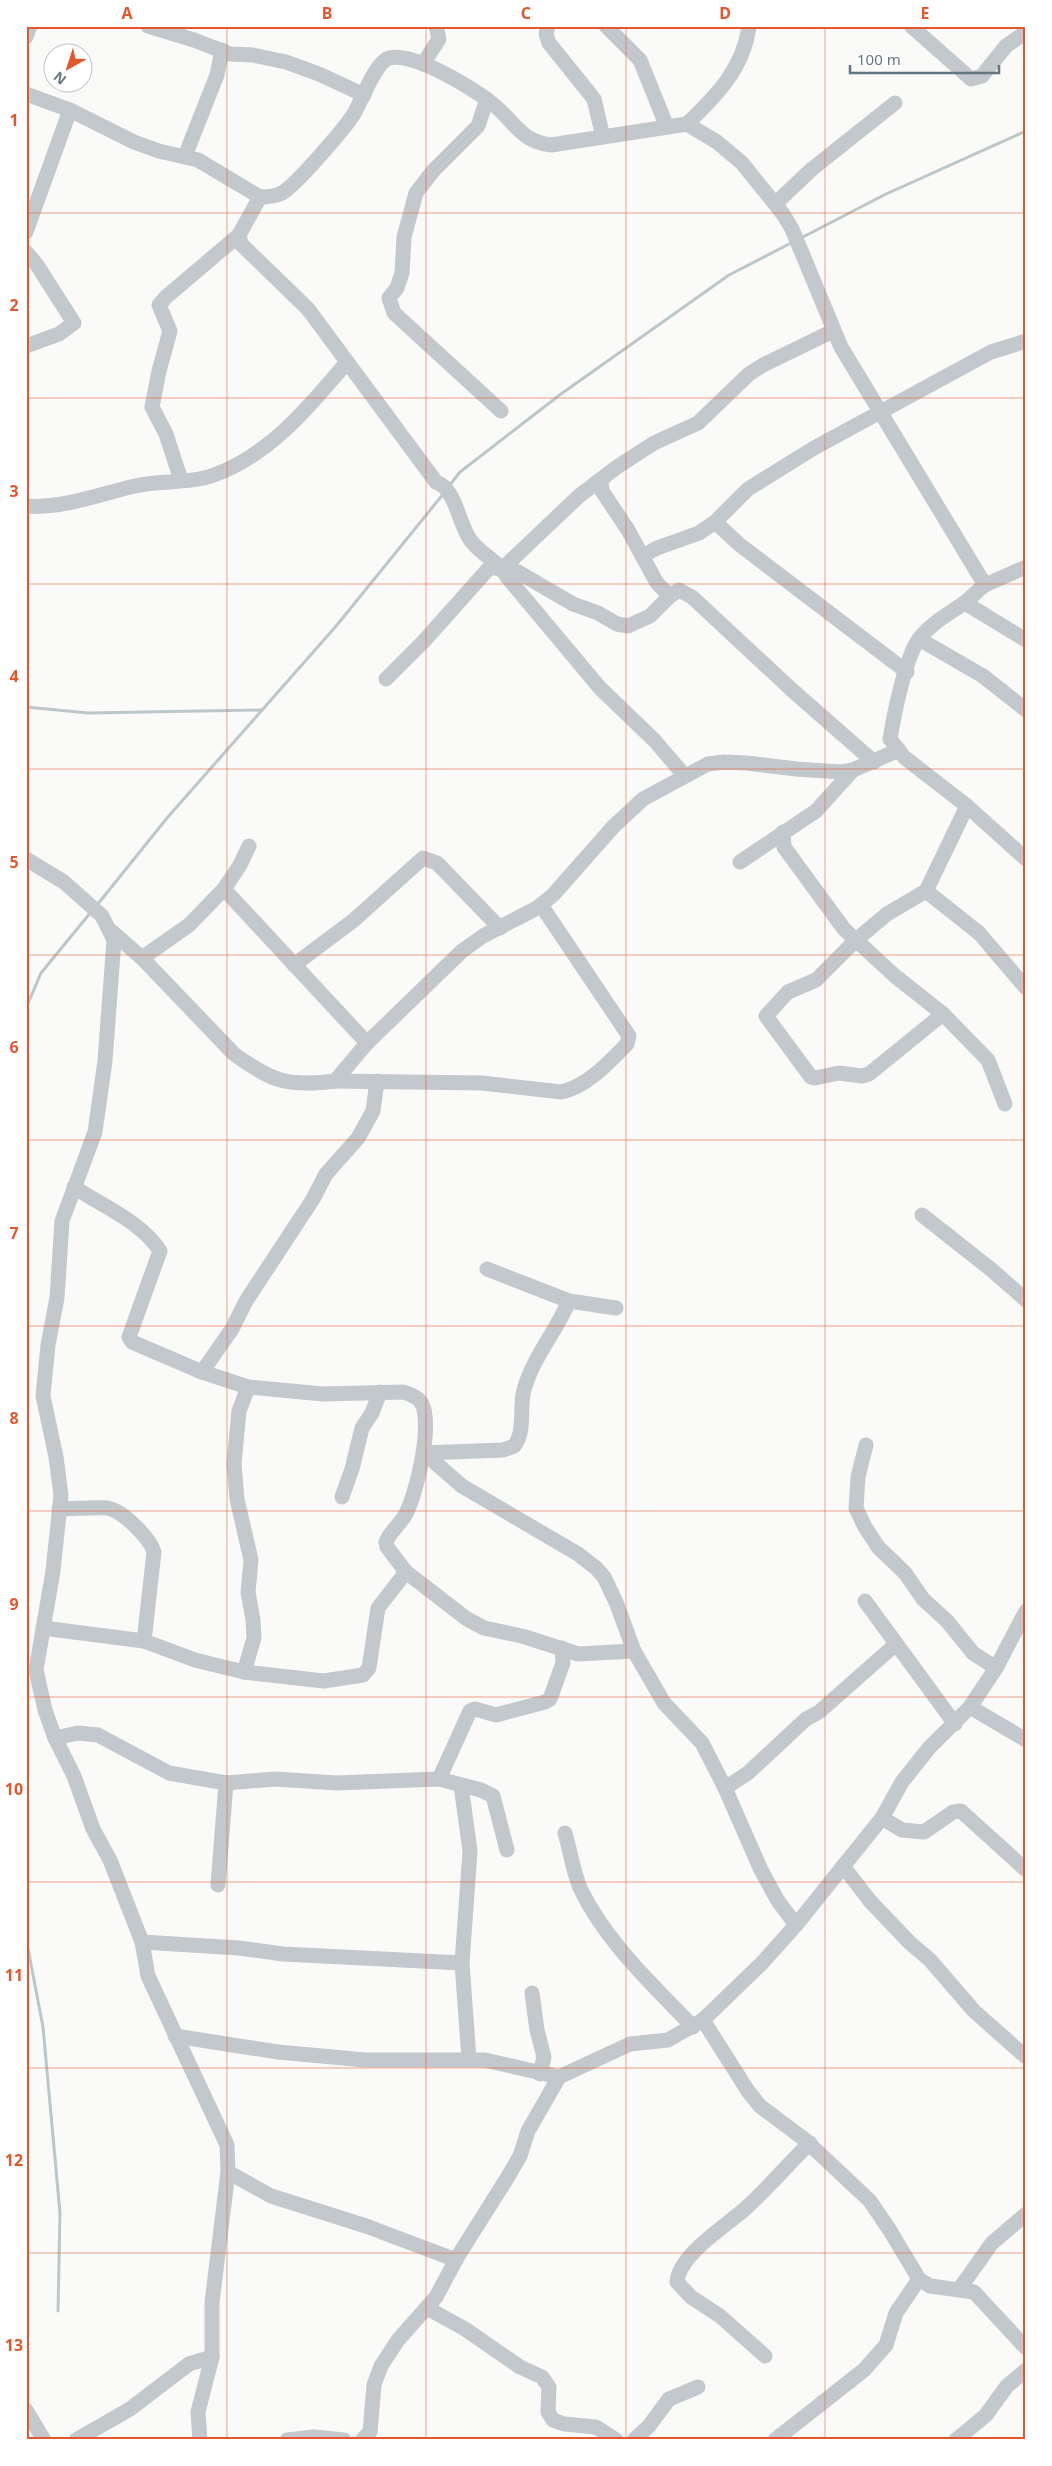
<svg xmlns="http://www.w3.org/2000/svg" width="1052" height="2466" viewBox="0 0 1052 2466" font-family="'Noto Sans',sans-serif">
  <rect width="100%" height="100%" fill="#fafaf8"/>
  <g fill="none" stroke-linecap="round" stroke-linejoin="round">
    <!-- stream -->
    <g stroke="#bbc7cb" stroke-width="3">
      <path d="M801 238 886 194 1026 131"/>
      <path d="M449 486 460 472 561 394 729 275 793 242"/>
      <path d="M26 707 88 713 262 710"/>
      <path d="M97 905 167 818 337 625 444 493"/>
      <path d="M26 1008 41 973 91 912"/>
      <path d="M26 1938 43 2027 60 2213 58 2311"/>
    </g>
    <!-- minor -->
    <g stroke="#c3c8cc" stroke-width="15">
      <path d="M148 26 194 40 230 54 253 55 286 62 319 74 364 95"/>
      <path d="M548 26 546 34 549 43 594 99 603 137"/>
      <path d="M606 26 640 60 667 127"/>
      <path d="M911 26 971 79 982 76 1006 46 1026 32"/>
      <path d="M26 37 30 26"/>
      <path d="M423 64 439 39 436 26"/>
      <path d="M26 94 70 110 134 142 159 151 198 160 260 197C266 197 276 196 282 193 296 185 347 126 355 112 362 99 376 62 389 58 415 52 474 89 494 105 516 123 520 141 551 145L687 124 717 142 742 163 783 214 792 229 841 347 985 585C978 590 972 597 964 603 949 614 931 623 919 639 905 658 894 715 890 739L904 757 967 806 1026 859"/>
      <path d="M487 99 478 126 433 171 416 193 404 237 402 273 397 288 389 298 394 313 501 411"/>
      <path d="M687 124C716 96 744 68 749 26"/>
      <path d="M185 156 217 75 222 50"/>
      <path d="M260 197 239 235 241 244 308 309 436 482C455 488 459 523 469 538 479 554 499 561 507 577L600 688 655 741 684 775"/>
      <path d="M775 204 812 169 895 103"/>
      <path d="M26 232 70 110"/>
      <path d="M26 252 37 265 74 323 59 334 26 346"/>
      <path d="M181 480 166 434 152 407 159 371 170 331 159 305 166 297 239 235"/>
      <path d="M601 480 602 491 628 530 657 583 670 596 679 590 692 597 792 690 874 762"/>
      <path d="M26 506C63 509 100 494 135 486 159 480 187 484 211 476 268 457 309 407 347 362"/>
      <path d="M715 522 740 545 907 672"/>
      <path d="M642 556 657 548 699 533 715 522 748 489 814 448 991 352 1026 341"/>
      <path d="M503 568 579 496 617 467 654 443 698 423 749 374 763 365 833 331"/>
      <path d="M985 585 1026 567"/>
      <path d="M965 603 1026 640"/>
      <path d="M919 639 983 676 1026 710"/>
      <path d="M386 679 424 641 490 567 518 572 573 604 598 613 617 624 628 626 650 616 670 596"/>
      <path d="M783 832 784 847 844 929 895 976 943 1014 988 1060 1005 1104"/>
      <path d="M26 859 64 882 102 916 114 940 105 1061 95 1132 62 1221 57 1298 48 1345 43 1396 56 1457 61 1495 53 1571 36 1670 45 1710 55 1738 74 1776 93 1829 110 1860 142 1942 148 1976 227 2145 228 2172 212 2302V2357L198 2412 200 2440"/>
      <path d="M740 862 816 811 853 770"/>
      <path d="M224 889 240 865 249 846"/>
      <path d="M926 891 979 933 1026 988"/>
      <path d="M111 931 142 958 234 1054C273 1082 288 1087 335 1081L367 1043 462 951 483 936 537 908 553 895 613 827 643 799 708 764 724 762 747 763 796 769 841 772 853 770 899 750"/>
      <path d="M142 958 189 925 224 889 367 1043"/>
      <path d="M294 965 354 920 423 858 437 863 500 928"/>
      <path d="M943 1014 869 1074 862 1076 839 1073 815 1078 811 1077 766 1016 788 992 816 980 856 940 887 914 926 891 967 806"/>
      <path d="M335 1081 482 1083 561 1092C588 1086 608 1063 627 1044L629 1036 541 905"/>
      <path d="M74 1187C102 1206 142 1222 160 1251L129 1337 132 1342 202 1372 248 1387 323 1394 403 1392C409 1394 416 1396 420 1401 435 1419 416 1498 404 1517 398 1526 390 1532 386 1542L387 1547 406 1572 467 1619 484 1628 522 1636 578 1654 634 1651"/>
      <path d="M922 1215 993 1271 1026 1300"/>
      <path d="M487 1269 569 1301 616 1308"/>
      <path d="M202 1372 232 1329 246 1301 313 1199 326 1174 358 1138 373 1111 377 1081"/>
      <path d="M866 1445 858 1477 856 1508 865 1527 878 1547 905 1573 923 1599 947 1621 973 1653 996 1668"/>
      <path d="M424 1453 462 1486 578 1554 596 1568 604 1577 616 1602 634 1651 664 1703 702 1743 725 1788 761 1870 778 1901 796 1925"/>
      <path d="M424 1453 503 1450 514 1446C526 1431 519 1407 524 1390 533 1357 556 1332 569 1301"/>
      <path d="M342 1497 352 1469 362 1428 372 1413 380 1392"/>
      <path d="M59 1509C75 1509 91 1507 107 1508 122 1510 150 1538 154 1552L144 1641"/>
      <path d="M865 1601 955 1724"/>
      <path d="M43 1628 144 1641 195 1660 244 1672 324 1681 363 1675 369 1668 378 1608 406 1572"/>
      <path d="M244 1672 254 1638 253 1620 248 1592 251 1560 237 1499 234 1464 239 1411 248 1387"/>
      <path d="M970 1707 1026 1740"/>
      <path d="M55 1738 78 1733 98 1735 169 1773 226 1783 275 1779 337 1783 439 1779 481 1790 493 1796 507 1850"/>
      <path d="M439 1779 470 1711 475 1709 496 1715 545 1702 550 1699 563 1663 562 1648"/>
      <path d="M461 1785 470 1851 462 1963 469 2059"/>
      <path d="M725 1788 748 1773 806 1719 819 1712 896 1644"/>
      <path d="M882 1818 902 1830 924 1832 953 1812 961 1811 1026 1870"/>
      <path d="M565 1833C570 1850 573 1871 580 1888 606 1942 652 1984 693 2027"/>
      <path d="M843 1866 870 1901 910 1943 930 1960 974 2011 1026 2057"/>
      <path d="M218 1885 226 1783"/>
      <path d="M142 1942 239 1948 283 1954 462 1963"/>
      <path d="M532 1993 537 2030 544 2057 540 2074"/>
      <path d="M703 2020 748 2091 760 2106 804 2139 870 2201 889 2229 919 2279 930 2286 974 2292 1026 2348"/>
      <path d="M175 2036 278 2052 365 2060H485L559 2077"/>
      <path d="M228 2172 271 2196 366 2226 456 2260"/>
      <path d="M960 2288 992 2243 1026 2214"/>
      <path d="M427 2308 465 2329 520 2367 542 2377 549 2387 548 2412 553 2420 564 2424 596 2427 616 2440"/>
      <path d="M765 2356 720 2316 691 2297 677 2282C679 2254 728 2225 747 2207 769 2187 788 2164 810 2143"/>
      <path d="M26 2410 44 2440"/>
      <path d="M76 2440 130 2409 189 2364 212 2357"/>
      <path d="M287 2440 314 2437 344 2440"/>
      <path d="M362 2440 370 2432 374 2385 381 2366 398 2340 436 2297 458 2256 509 2175 520 2156 528 2131 559 2077 630 2044 668 2040 703 2020 762 1963 796 1925 882 1818 902 1782 929 1748 970 1707 996 1668 1026 1611"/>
      <path d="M634 2440 649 2426 669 2399 698 2387"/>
      <path d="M775 2440 864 2370 886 2345 896 2313 919 2279"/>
      <path d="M956 2440 986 2415 1007 2386 1026 2370"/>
    </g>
  </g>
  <!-- grid -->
  <path fill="none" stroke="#e4572e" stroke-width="1" stroke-opacity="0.55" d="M227 26V2440M426 26V2440M626 26V2440M825 26V2440M26 213H1026M26 398H1026M26 584H1026M26 769H1026M26 955H1026M26 1140H1026M26 1326H1026M26 1511H1026M26 1697H1026M26 1882H1026M26 2068H1026M26 2253H1026"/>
  <!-- border -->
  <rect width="1052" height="2466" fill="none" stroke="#ffffff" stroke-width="55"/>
  <!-- north arrow -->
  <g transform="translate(68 68) rotate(219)"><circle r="24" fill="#ffffff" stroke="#c1c8cd"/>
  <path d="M0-4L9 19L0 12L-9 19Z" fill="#e4572e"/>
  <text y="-8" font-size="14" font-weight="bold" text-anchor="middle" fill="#657683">N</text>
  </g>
  <!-- scale -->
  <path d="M850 65v8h149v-8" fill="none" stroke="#657683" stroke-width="2.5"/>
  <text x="857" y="65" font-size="15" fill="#657683" stroke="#ffffff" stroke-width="4" paint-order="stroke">100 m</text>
  <rect x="28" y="28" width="996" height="2410" fill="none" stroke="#e4572e" stroke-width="2"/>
  <g font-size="16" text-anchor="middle" font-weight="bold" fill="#e4572e">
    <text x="127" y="19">A</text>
    <text x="327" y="19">B</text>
    <text x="526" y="19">C</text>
    <text x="725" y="19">D</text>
    <text x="925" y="19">E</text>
    <text x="14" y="126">1</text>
    <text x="14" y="311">2</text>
    <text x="14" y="497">3</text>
    <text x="14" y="682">4</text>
    <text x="14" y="868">5</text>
    <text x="14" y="1053">6</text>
    <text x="14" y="1239">7</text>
    <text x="14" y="1424">8</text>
    <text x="14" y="1610">9</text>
    <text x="14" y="1795">10</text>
    <text x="14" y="1981">11</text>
    <text x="14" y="2166">12</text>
    <text x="14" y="2351">13</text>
  </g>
</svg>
